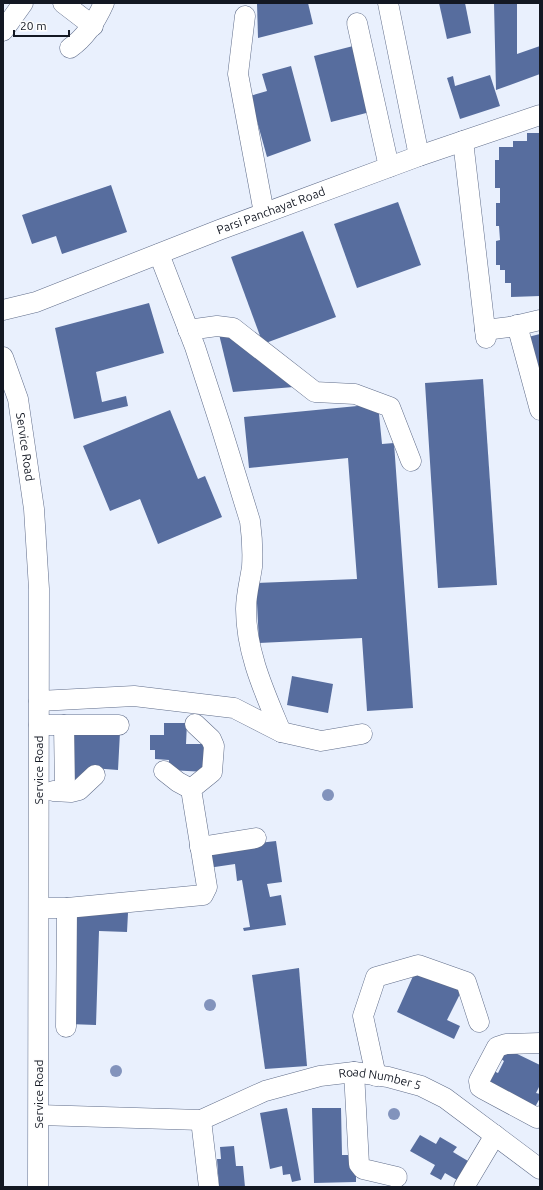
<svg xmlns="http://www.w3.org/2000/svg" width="543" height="1190" viewBox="0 0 543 1190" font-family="Ubuntu,sans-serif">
  <rect width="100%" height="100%" fill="#e9f0fd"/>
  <!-- building -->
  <g fill="#576d9e">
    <path d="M257 3H308L313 24 258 38Z"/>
    <path d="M439 3H465L471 33 447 39Z"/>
    <path d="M494 3H517V54L540 46V74L496 90Z"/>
    <path d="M361 44 378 110 331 122 314 56Z"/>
    <path d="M291 66 311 141 267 157 250 96 267 91 262 74Z"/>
    <path d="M490 75 500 106 460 119 447 78 453 76 455 86Z"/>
    <path d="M527 133H540V296L511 297V283H505V270H500V265H496V241L500 240 499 226H496V203H500V188H495V160H499V147H513V141H527Z"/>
    <path d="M111 185 127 232 62 254 56 236 32 244 22 215Z"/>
    <path d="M398 202 421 265 357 288 334 224Z"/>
    <path d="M303 231 336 317 263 344 231 257Z"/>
    <path d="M149 303 164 353 96 372 102 402 126 396 128 406 74 419 55 328Z"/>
    <path d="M217 326 306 386 233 392Z"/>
    <path d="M540 334V398L524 338Z"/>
    <path d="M483 379 497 585 438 588 425 383Z"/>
    <path d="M378 404 382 444 394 443 413 708 367 711 362 638 259 643 256 583 357 579 348 458 249 468 244 417Z"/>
    <path d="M170 410 198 479 205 476 222 517 158 544 140 499 110 511 83 446Z"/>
    <path d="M292 676 333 684 328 713 287 705Z"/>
    <path d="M164 723H187L186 744H207L206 772 169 770V760L155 759V750H150V735H164Z"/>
    <path d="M120 732 118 770 92 768 69 788 67 733Z"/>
    <path d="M276 841 282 882 267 884 270 897 281 895 286 925 244 931 243 928 250 927 242 880 237 881 235 864 208 868 205 852 213 854 260 847 259 843Z"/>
    <path d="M72 911 128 913 127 932 99 931 96 1025 69 1024Z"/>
    <path d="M418 965 461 992 447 1020 460 1026 454 1039 397 1012Z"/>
    <path d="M299 968 307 1066 265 1069 252 975Z"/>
    <path d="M503 1047 540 1065V1085L536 1093 540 1094V1098L535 1107 485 1082 491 1070 498 1073 504 1061 498 1057Z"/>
    <path d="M287 1108 301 1180 292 1182 290 1174 283 1175 282 1166 270 1169 260 1113Z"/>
    <path d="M312 1108H341L342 1155H356V1182L314 1183Z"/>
    <path d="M420 1135 436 1144 440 1137 457 1147 453 1152 468 1161 457 1180 445 1173 441 1180 430 1174 435 1165 410 1151Z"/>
    <path d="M234 1146 236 1166H243L245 1187H219L217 1159H221L220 1147Z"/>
  </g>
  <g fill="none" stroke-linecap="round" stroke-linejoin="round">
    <defs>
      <g id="minor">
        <path d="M63 3 93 26"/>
        <path d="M388 3 419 156"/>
        <path d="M245 16 238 74 264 213"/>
        <path d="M357 23 389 167"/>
        <path d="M3 31 23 3"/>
        <path d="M70 48C86 37 96 21 104 3"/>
        <path d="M463 141 486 338"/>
        <path d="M159 254 195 347 221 427 250 521C252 536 253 551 252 567 250 581 246 595 246 609 246 653 265 693 281 732"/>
        <path id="s1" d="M3 310 36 302 219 230 419 156 540 115"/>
        <path d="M517 325 540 410"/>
        <path d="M188 330 217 326 233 328 315 392 355 394 390 407 411 461"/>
        <path d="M485 330 510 327 540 320"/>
        <path id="s2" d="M3 357 18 399 34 509 39 589 38 1187"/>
        <path d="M39 701 134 696 234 708 281 732 321 741 362 734"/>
        <path d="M39 725H119"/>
        <path d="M64 725 65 791"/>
        <path d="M164 771 178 782 191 789"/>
        <path d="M53 791 71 792 79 790 95 775"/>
        <path d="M200 847 256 838"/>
        <path d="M39 908H67L203 895 207 887 191 789 212 772 214 746 211 739 195 724"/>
        <path d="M66 1027 67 908"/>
        <path d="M540 1043 506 1044 497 1047 479 1081 480 1087 483 1089 537 1118 539 1117 540 1116"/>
        <path d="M354 1072 359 1164 363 1169 397 1177"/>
        <path d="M376 1076 363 1016 376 977 418 965 466 982 479 1022"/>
        <path id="s3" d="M39 1115 201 1120 265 1091 320 1076 354 1072 388 1077 421 1086 445 1098 540 1169"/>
        <path d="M201 1120 209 1187"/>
        <path d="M464 1187 495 1135"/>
      </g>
    </defs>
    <!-- minor casing -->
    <use href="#minor" stroke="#606d8a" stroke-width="21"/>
    <!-- minor -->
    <use href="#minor" stroke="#fff" stroke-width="20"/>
  </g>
  <!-- trees -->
  <g fill="#8293bc">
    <circle cx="328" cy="795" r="6"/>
    <circle cx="210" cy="1005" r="6"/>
    <circle cx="116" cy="1071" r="6"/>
    <circle cx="394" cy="1114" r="6"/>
  </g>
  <g text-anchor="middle" stroke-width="3.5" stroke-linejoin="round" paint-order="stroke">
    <!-- street labels -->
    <g font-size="12" fill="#131823" stroke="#fdfdfd">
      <text dy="4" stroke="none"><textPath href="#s1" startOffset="286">Parsi Panchayat Road</textPath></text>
      <text dy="4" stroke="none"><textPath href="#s2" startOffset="93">Service Road</textPath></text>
      <text transform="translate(39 770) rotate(-90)" y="4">Service Road</text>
      <text dy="4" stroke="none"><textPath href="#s3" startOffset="350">Road Number 5</textPath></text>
      <text transform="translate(39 1094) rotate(-90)" y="4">Service Road</text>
    </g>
  </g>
  <!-- border -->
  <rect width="543" height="1190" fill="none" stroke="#131823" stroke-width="8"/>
  <!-- scale -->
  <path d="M14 30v6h55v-6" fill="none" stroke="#131823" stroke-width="2"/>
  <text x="20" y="30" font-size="12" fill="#131823" stroke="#fdfdfd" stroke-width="3" paint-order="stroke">20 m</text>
</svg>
